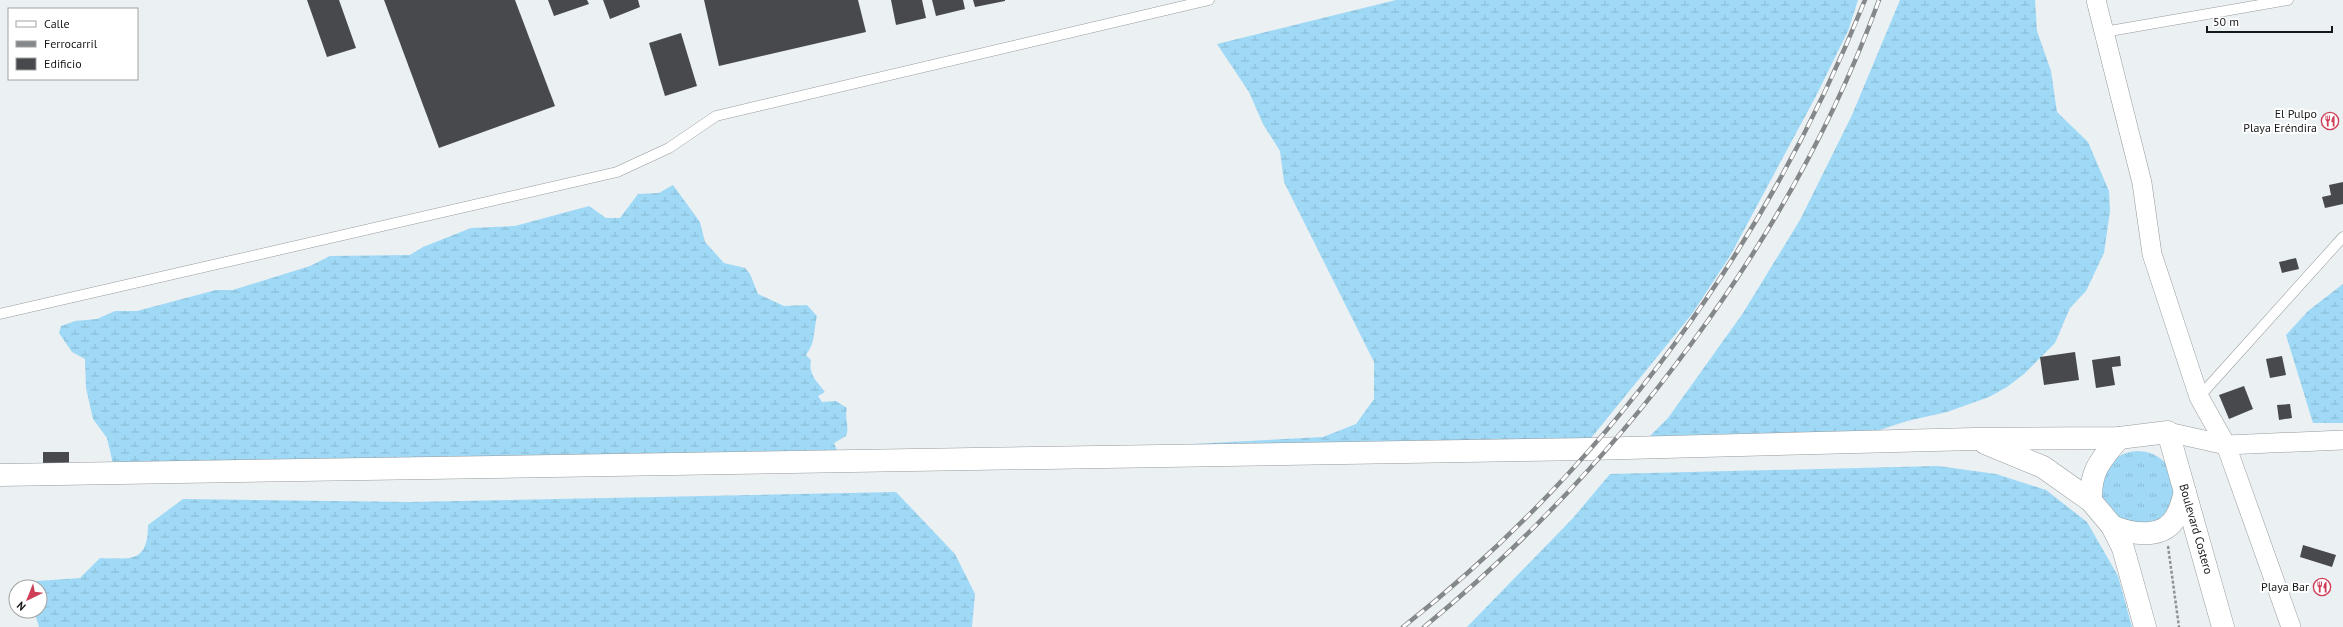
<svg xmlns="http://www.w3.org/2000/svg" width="2343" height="627" viewBox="0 0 2343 627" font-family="'PT Sans',sans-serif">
  <defs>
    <pattern id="grass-tufts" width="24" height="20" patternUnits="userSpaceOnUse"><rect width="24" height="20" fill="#a0d9f6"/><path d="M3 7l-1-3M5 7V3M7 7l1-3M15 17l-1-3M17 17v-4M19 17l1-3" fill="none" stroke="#89bad2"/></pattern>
    <pattern id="wetland-marsh" width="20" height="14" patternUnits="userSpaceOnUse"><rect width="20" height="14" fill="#a0d9f6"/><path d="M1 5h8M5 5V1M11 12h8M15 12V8" fill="none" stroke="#89bad2"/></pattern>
  </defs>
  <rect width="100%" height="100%" fill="#ebf0f3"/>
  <!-- grass -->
  <circle fill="url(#grass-tufts)" cx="2138" cy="488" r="37"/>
  <!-- wetland -->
  <g fill="url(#wetland-marsh)">
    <path d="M1396 0H1858L1848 31 1816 96 1730 256 1692 314 1587 443 1135 447 1323 437 1356 424 1374 399V362L1284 182 1280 151 1263 124 1249 92 1217 44Z"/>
    <path d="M1900 0H2035L2037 31 2051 71 2057 112 2088 142 2109 191 2110 211 2104 253 2086 291 2070 308 2055 343 2024 374 2007 387 1989 397 1947 412 1907 421 1865 435 1643 443 1668 418 1743 313 1800 220 1852 115Z"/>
    <path d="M673 185 700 222 705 242 724 263 745 268 750 274 758 294 784 306 807 305 817 316C813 333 816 341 806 355L811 360C808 374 817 382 825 392L818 396 822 402 836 401 847 408C844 418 850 426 846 436L834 443 839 455 113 464 107 438 93 419 86 388 85 359 72 352 59 333 61 326 75 321 97 319 115 311H137L216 290H233L310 266 330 256 410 255 423 247 471 228 515 226 589 206 606 218H620L638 194 659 193Z"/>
    <path d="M2343 284V423H2313L2286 335 2308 311Z"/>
    <path d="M1938 466 1996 474 2046 490 2087 522 2118 576 2132 627H1467L1573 518 1610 474Z"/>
    <path d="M896 492 955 554 975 594 972 627H39L34 611H40V587H32L37 581 80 578 100 558C131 559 148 563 148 525L183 499 410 502Z"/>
  </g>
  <!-- building -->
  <g fill="#47494d">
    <path d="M307 0H339L356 48 327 57Z"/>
    <path d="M384 0H515L555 106 439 148Z"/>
    <path d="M548 0H587L589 4 554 16Z"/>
    <path d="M603 0H638L640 7 610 19Z"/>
    <path d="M704 0H858L866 32 719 66Z"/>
    <path d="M891 0H922L926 18 896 25Z"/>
    <path d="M932 0H963L965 9 936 16Z"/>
    <path d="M973 0H1005V1L975 7Z"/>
    <path d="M681 33 697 86 665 96 649 43Z"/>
    <path d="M2343 182V204L2325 208 2322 197 2331 195 2329 185Z"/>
    <path d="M2296 258 2299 269 2282 273 2279 262Z"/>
    <path d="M2075 352 2079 380 2044 385 2040 357Z"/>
    <path d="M2120 356 2121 366 2112 367 2115 385 2096 388 2092 360Z"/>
    <path d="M2282 356 2286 375 2270 378 2266 359Z"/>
    <path d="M2244 386 2253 409 2229 419 2219 395Z"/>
    <path d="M2290 404 2292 418 2279 420 2277 405Z"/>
    <rect x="43" y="452" width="26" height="17"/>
    <path d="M2303 545 2336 555 2332 567 2300 557Z"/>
  </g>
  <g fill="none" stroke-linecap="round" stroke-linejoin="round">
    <defs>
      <g id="service">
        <path d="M2104 32 2288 0"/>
        <path d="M0 314 617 172 669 148 716 116 1209 0"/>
        <path d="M2199 397 2343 237"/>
      </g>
      <g id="minor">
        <path d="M2096 0 2142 183 2152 254 2199 397 2226 445 2291 627"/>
        <path d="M2168 432 2226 445 2343 440"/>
      </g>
      <g id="secondary">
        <path d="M1985 443 2043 467 2091 501 2112 526 2123 548 2145 627"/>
        <path d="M0 475 1589 449 1974 439 2119 438 2168 432 2223 627"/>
        <path d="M2091 501C2090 470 2101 460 2119 438"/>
        <path d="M2112 526C2133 535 2165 540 2177 515 2181 508 2183 499 2185 492"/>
      </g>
    </defs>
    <!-- service casing -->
    <use href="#service" stroke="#969b9d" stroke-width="11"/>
    <!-- minor casing -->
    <use href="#minor" stroke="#969b9d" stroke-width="20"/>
    <!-- secondary casing -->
    <use href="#secondary" stroke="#969b9d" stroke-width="23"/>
    <!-- path -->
    <path stroke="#8f9294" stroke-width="2.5" stroke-dasharray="3 2" stroke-linecap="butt" d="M2168 546 2179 627"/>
    <!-- service -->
    <use href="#service" stroke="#fff" stroke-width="10"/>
    <!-- minor -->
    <use href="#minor" stroke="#fff" stroke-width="19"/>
    <!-- secondary -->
    <use href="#secondary" stroke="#fff" stroke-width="22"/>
    <defs>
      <g id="rail">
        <path d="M1403 627C1609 465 1768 242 1865 0"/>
        <path d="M1424 627C1618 468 1793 237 1879 0"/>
      </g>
    </defs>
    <!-- rail casing -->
    <use href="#rail" stroke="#85888a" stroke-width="4.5"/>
    <!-- rail -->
    <use href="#rail" stroke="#fff" stroke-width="3" stroke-dasharray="9" stroke-linecap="butt"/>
  </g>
  <!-- icons -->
  <defs>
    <symbol id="restaurant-ring" viewBox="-11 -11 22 22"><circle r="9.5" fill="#fff" stroke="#ce3e57" stroke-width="1.5"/><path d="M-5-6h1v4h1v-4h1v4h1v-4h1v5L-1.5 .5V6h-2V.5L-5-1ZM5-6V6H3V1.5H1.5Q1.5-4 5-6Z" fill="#ce3e57"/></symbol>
  </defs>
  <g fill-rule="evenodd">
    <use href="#restaurant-ring" x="2320" y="111" width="20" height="20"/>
    <use href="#restaurant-ring" x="2312" y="577" width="20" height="20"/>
  </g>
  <g text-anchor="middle" stroke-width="4" stroke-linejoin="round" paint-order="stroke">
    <!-- poi labels -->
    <g font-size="12" fill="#151718" stroke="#fff" text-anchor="end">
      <text x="2317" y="118">El Pulpo<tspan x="2317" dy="14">Playa Eréndira</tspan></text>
      <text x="2309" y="591">Playa Bar</text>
    </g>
    <!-- street labels -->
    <g font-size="12" fill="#151718" stroke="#fff">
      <text transform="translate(2196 529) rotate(74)" y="4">Boulevard Costero</text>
    </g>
  </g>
  <!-- legend -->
  <rect x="8" y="8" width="130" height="72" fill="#ffffff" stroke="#a1a2a3"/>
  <rect x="16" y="21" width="20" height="6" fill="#ffffff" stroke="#a1a2a3"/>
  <text x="44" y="28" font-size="12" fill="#151718">Calle</text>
  <rect x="16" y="41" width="20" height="6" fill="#85888a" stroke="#a1a2a3"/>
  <text x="44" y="48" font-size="12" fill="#151718">Ferrocarril</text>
  <rect x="16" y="58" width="20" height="12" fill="#47494d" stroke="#a1a2a3"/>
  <text x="44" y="68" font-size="12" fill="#151718">Edificio</text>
  <!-- north arrow -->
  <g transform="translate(28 599) rotate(223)"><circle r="19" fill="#ffffff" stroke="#a1a2a3"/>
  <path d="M0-3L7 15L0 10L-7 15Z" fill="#ce3e57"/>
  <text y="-6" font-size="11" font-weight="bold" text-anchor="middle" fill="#151718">N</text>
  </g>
  <!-- scale -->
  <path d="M2207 26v6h125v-6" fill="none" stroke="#151718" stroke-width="2"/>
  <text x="2213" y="26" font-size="12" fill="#151718" stroke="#ffffff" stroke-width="3" paint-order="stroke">50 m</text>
</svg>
